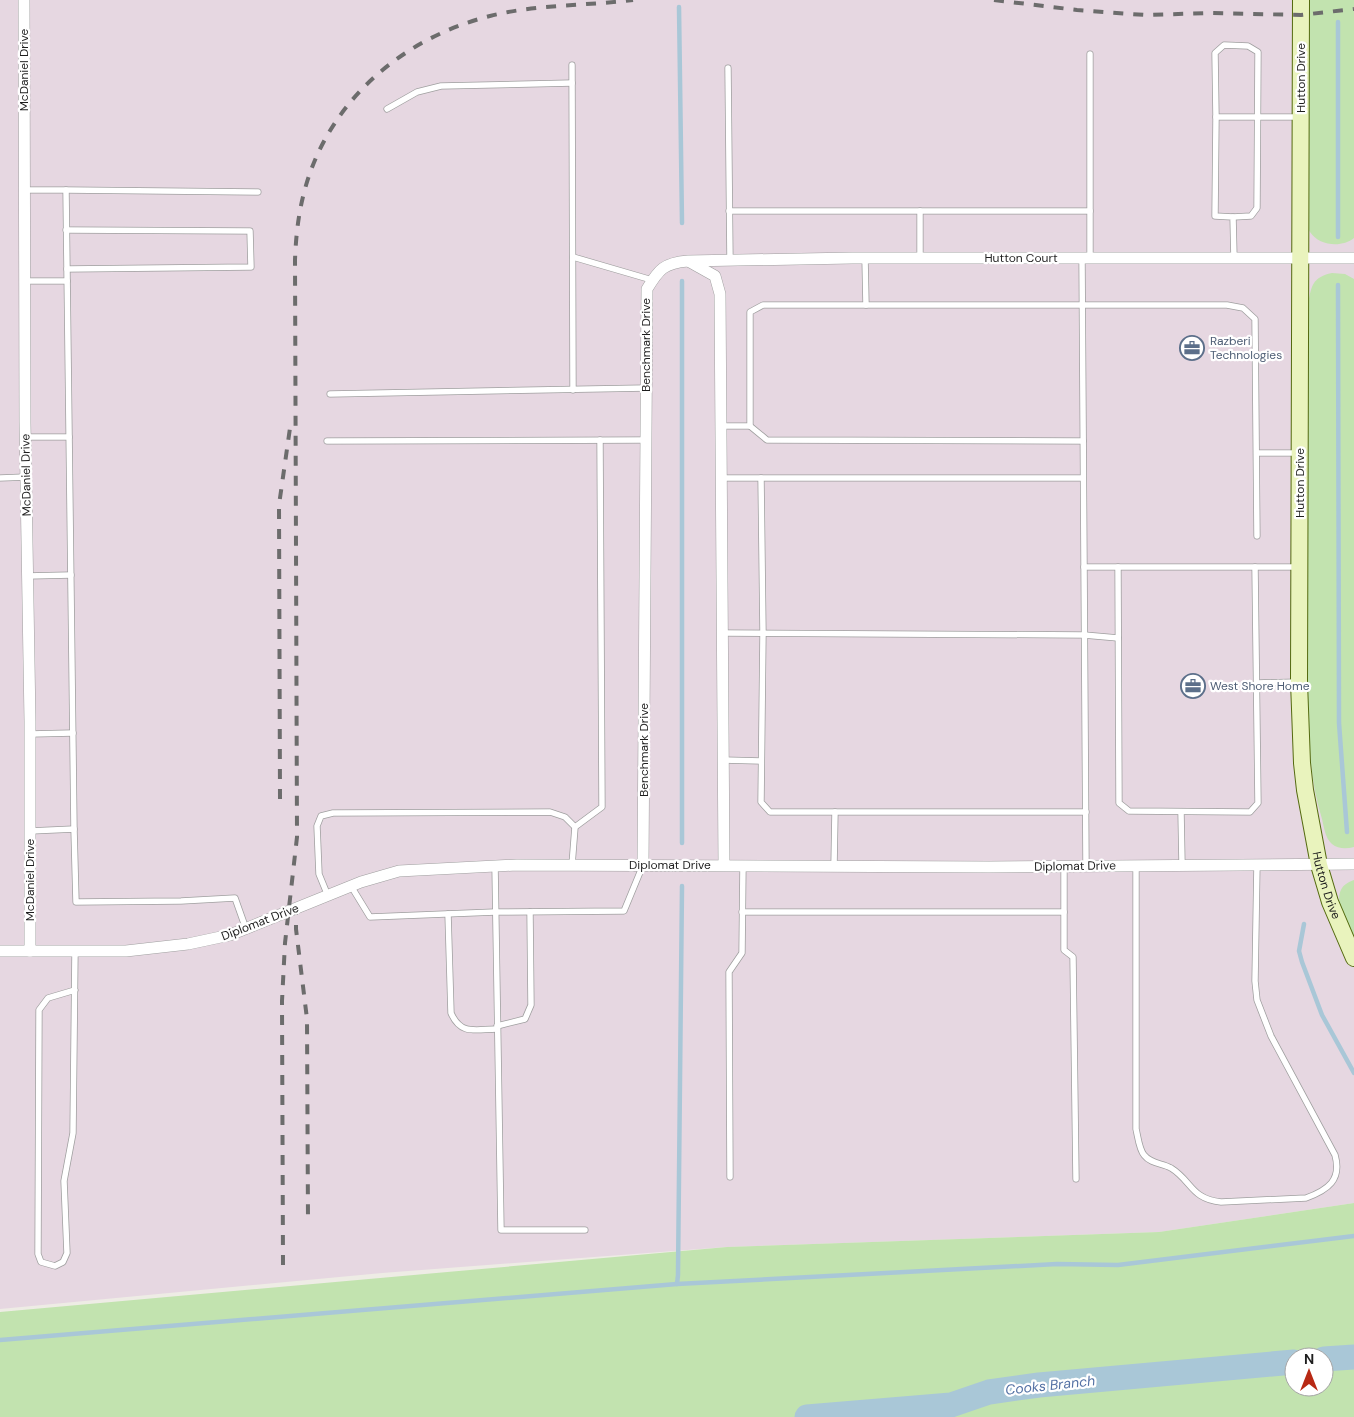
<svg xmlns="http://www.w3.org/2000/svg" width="1354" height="1417" viewBox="0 0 1354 1417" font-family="'DM Sans',sans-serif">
  <rect width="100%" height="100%" fill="#eeece5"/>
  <!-- industrial -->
  <path fill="#e6d7e1" d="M0 0H1354V1203L1159 1232 727 1247 382 1273 0 1309Z"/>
  <!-- grass -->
  <g fill="#c2e3af" fill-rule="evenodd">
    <path d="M1306 0H1354V238C1342 248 1319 246 1310 232 1308 229 1307 225 1307 221Z"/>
    <path d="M1332 273 1345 274 1354 279V847C1346 849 1338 849 1332 844 1325 838 1324 827 1322 819 1310 781 1309 743 1307 704L1308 305C1311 287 1312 277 1332 273Z"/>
    <path d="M1354 880V939C1346 922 1325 889 1354 880Z"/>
    <path d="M1354 1203V1417H0V1312L727 1247 1159 1232ZM1294 1357H1324V1387H1294Z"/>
  </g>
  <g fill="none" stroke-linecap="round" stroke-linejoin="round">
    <!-- stream -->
    <g stroke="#a9c7d7" stroke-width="4.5">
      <path d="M679 7 682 223"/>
      <path d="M1338 22V237"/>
      <path d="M682 281V843"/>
      <path d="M1338 285 1339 723 1347 832"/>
      <path d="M1304 924 1299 951 1302 962 1322 1015 1354 1073"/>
      <path d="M677 1284 678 1275 682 886"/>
      <path d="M0 1340 677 1284 1057 1264 1118 1265 1354 1236"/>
    </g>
    <!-- river -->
    <g stroke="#a9c7d7" stroke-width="25">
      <path d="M1324 1359 1354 1357"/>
      <path d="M807 1417 951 1405 989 1392 1039 1385 1294 1362"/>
    </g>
    <defs>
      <g id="lane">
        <path d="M572 65 573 390"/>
        <path d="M728 68 730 260"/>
        <path d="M387 109 417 92 441 86 572 83"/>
        <path d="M1216 117 1215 53 1224 45 1248 46 1258 52 1257 208 1251 216 1233 217"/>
        <path d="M25 190H66L74 829"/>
        <path d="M66 190 258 192"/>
        <path d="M729 211H1090V258"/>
        <path d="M920 211V258"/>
        <path d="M1090 211V54"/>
        <path d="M66 230 250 231 251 267 67 269"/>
        <path d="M573 257 652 280"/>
        <path d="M865 258 866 305"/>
        <path d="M1082 258 1086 866"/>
        <path d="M1234 258 1233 217 1215 216 1216 117H1299"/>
        <path d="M25 281H67"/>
        <path d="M330 394 646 388"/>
        <path d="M720 426H750"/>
        <path d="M25 437H69"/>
        <path d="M327 441 646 440"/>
        <path d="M1083 441 767 440 750 426V312L763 305H1227L1243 308 1255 319 1257 536"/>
        <path d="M1257 453H1297"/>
        <path d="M0 478 26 477"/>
        <path d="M721 478H1083"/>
        <path d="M761 478 763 633 761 802 770 812H1086"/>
        <path d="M1084 567H1297"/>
        <path d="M1118 567 1119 803 1129 811 1250 812 1258 803 1255 567"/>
        <path d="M27 576 71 575"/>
        <path d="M722 633 1084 635 1118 638"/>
        <path d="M1257 683 1297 682"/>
        <path d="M30 734 73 733"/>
        <path d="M723 760 761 761"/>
        <path d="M1181 812 1182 864"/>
        <path d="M30 831 74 829 76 902 181 901 235 898 246 929"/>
        <path d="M572 865 575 827 602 807 600 440"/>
        <path d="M495 866 501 1230H585"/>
        <path d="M834 866 835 812"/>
        <path d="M1136 866V1129C1138 1137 1139 1149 1144 1155 1151 1164 1162 1163 1171 1168 1192 1181 1191 1199 1221 1202L1306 1198C1328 1190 1342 1180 1335 1155L1271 1036 1257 1000 1255 981 1257 864"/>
        <path d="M351 886 370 917 495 912 624 911 643 865"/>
        <path d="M328 896 319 874 317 826 321 816 333 813 550 812 565 817 575 827"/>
        <path d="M742 912H1064V950L1073 957 1076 1179"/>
        <path d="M1064 912V866"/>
        <path d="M448 914 451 1013C461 1036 476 1029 497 1029"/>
        <path d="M75 990 48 998 39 1010 38 1254 41 1262 55 1266 63 1262 67 1253 64 1181 73 1133 75 951"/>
        <path d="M497 1026 525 1019 531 1005 530 912"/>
        <path d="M730 1177 729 972 742 953 743 865"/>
      </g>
      <g id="street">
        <path d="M24 0 25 423 30 721V951"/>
        <path d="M690 262 715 276 720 294 724 865"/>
        <path d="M643 865 647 289C659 269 664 263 688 261L852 258H1354"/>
        <path d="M0 951H126L188 944 230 935 361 882 399 871 517 865 989 867 1354 864"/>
      </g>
      <g id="secondary">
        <path id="s1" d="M1301 0 1299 682 1302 763 1305 790 1319 865 1330 902 1354 958"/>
      </g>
    </defs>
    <!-- lane casing -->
    <use href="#lane" stroke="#9f9f9f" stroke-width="7"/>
    <!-- street casing -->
    <use href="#street" stroke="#9f9f9f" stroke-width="12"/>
    <!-- secondary casing -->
    <use href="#secondary" stroke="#546a0f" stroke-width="18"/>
    <!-- lane -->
    <use href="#lane" stroke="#fff" stroke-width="5.5"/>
    <!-- street -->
    <use href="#street" stroke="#fff" stroke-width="11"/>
    <!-- secondary -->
    <use href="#secondary" stroke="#e9f3bd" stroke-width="16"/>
    <!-- rail -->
    <g stroke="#6c6c6c" stroke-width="4" stroke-dasharray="10 10" stroke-linecap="butt">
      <path d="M994 0 1077 10 1145 15 1212 13 1301 15 1354 9"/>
      <path d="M280 799 279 505 290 428"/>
      <path d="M296 905V929L307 1019 308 1222"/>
      <path d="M283 1265 282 1001 285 943 297 837 295 260C296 233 299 208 307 182 333 97 406 37 490 16 537 4 586 6 633 0"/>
    </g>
  </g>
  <!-- icons -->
  <defs>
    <symbol id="office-ring" viewBox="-11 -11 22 22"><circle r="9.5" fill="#fff" stroke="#5c6f8a" stroke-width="1.5"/><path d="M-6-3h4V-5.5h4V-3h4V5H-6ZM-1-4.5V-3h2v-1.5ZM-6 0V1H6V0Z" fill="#5c6f8a"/></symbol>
  </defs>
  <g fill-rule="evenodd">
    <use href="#office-ring" x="1178" y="334" width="28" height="28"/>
    <use href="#office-ring" x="1179" y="672" width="28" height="28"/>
  </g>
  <g text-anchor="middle" stroke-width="4.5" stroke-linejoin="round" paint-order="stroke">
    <!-- street labels -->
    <g font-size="12" fill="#1e1e1e" stroke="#fff">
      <text transform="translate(24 70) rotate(-90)" y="4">McDaniel Drive</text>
      <text transform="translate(1301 78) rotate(-90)" y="4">Hutton Drive</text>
      <text x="1021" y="262">Hutton Court</text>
      <text transform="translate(646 345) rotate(-90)" y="4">Benchmark Drive</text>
      <text transform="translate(26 475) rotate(-91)" y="4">McDaniel Drive</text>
      <text transform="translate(1300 483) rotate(-90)" y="4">Hutton Drive</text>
      <text transform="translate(644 750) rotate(-90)" y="4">Benchmark Drive</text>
      <text x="670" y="869">Diplomat Drive</text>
      <text transform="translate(1075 866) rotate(-1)" y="4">Diplomat Drive</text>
      <text transform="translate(30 880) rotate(-90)" y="4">McDaniel Drive</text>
      <text dy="4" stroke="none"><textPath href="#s1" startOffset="888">Hutton Drive</textPath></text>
      <text transform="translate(260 922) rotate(-21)" y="4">Diplomat Drive</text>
    </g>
    <!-- service labels -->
    <g font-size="12" fill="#4e5e75" stroke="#fff" text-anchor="start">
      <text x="1210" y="345">Razberi<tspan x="1210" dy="14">Technologies</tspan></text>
      <text x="1210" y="690">West Shore Home</text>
    </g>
    <!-- water labels -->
    <g font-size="14" font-style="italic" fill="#5471a4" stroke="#fff">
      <text transform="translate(1050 1385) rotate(-6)" y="5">Cooks Branch</text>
    </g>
  </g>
  <!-- north arrow -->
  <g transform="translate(1309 1372)"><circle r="24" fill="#ffffff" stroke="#a5a5a5"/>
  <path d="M0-4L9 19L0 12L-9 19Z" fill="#b82914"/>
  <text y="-8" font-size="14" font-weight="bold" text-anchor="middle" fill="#1e1e1e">N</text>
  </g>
</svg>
